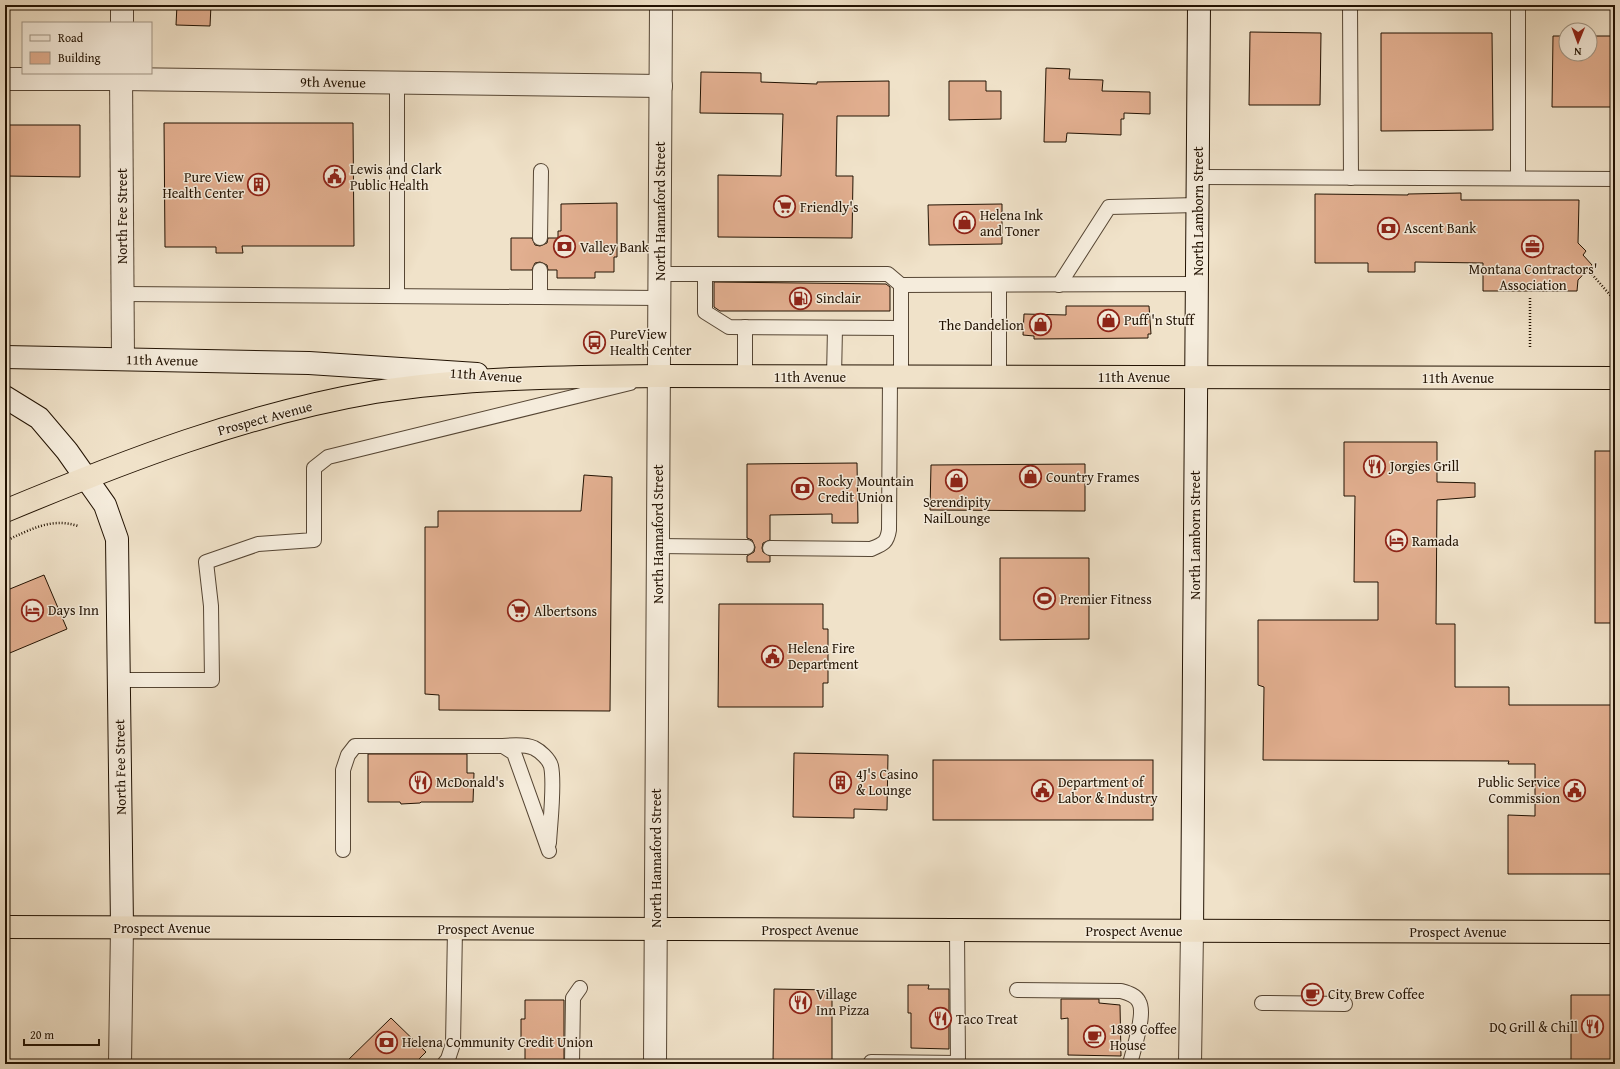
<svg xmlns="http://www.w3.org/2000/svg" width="1620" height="1069" viewBox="0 0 1620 1069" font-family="'Gentium Book Plus',serif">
  <rect width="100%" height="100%" fill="#f0e2c9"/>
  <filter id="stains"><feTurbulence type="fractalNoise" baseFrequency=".005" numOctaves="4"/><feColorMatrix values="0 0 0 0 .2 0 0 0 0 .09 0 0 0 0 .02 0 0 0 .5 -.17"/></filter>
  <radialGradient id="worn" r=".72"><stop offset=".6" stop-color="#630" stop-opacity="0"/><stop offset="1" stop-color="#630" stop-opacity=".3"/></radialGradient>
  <!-- building -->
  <g fill="#e2af90" stroke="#221202">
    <path d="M177 5H211L210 26 176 25Z"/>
    <path d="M1250 32 1321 33 1320 105H1249Z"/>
    <path d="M1381 33H1492L1493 130 1381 131Z"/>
    <path d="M1553 36H1566V54H1590V36H1615V107H1552Z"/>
    <path d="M1046 68 1070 69 1069 79 1103 80 1102 91 1150 92V114L1124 113V119H1121V135L1067 133 1066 142H1044Z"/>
    <path d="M701 72 761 73V82L817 84V82L889 81V116H837L836 176H853L852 238 718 237V175L781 176 783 114 700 113Z"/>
    <path d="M949 81H986V91H1001V119L949 120Z"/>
    <path d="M164 123H353L354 246H242L243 253H216V247H165Z"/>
    <path d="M5 125H80V177L5 176Z"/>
    <path d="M1461 193V200H1579L1578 243 1586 251 1583 255 1592 265 1578 280 1577 291H1483V263L1415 262V272H1368V263H1315V194L1408 195V194Z"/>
    <path d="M617 203V257H614V272H595V278H557V270H548L547 265 540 262 535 263 532 270H511V238H532L535 245 540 246 547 243 548 238H558V231H561V204Z"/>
    <path d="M1002 204V244L929 245 928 205Z"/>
    <path d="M714 282 886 284 890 287V311H720L714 307Z"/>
    <path d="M1066 306H1149L1151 334H1148V338L1034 339V336L1023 335 1024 314 1066 315Z"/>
    <path d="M1344 442H1437V482L1475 483V497L1437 500 1436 624H1455V687H1509V705H1615V874H1508V815L1535 816V764H1508L1509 761 1263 760 1264 687 1258 685V620H1378V582H1354L1355 496H1344Z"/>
    <rect x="1595" y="451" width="20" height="172"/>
    <path d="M857 463 858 523H832V514L770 515V540L763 543 762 548 763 552 770 556V562H747V556L754 552 755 547 752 540 747 538V464Z"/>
    <path d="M1085 464V511L930 510 931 465Z"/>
    <path d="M584 475 612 477 610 711 439 710V695L425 694V527H438V511H581Z"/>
    <path d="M1000 558H1089V639L1000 640Z"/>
    <path d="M44 575 67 629 5 655V591Z"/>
    <path d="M719 604H823V629H828V683H823V707H718Z"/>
    <path d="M794 753 888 755 887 810 854 809V818L793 817Z"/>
    <path d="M368 754H467V773H474L473 802H421L420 803 401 804 400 802H368Z"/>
    <rect x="933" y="760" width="220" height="60"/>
    <path d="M908 985H929L928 989H949V1049L911 1048V1013H908Z"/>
    <path d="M774 989 832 990V1064L773 1063Z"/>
    <path d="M1571 995H1615V1060H1613V1064H1571Z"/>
    <path d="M1061 999H1099V1003L1120 1005 1121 1056 1068 1055V1018L1061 1019Z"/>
    <path d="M525 1000H564V1064H525V1038H521V1019H525Z"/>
    <path d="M391 1018 426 1052 414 1064H344Z"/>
  </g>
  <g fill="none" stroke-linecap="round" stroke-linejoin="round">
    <defs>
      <g id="lane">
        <path d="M1350 5 1351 178"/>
        <path d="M1198 177 1615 179"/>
        <path d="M1518 178V5"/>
        <path d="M540 238 541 171"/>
        <path d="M660 274H888L901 285"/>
        <path d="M705 274V312L729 327 901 328"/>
        <path d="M999 285V377"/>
        <path d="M1059 285 1109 207 1198 205"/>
        <path d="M123 294 660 298"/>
        <path d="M397 296V82"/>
        <path d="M540 297V270"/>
        <path d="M745 327V376"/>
        <path d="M834 377 835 328"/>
        <path d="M901 377V285L1197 284"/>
        <path d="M658 546 747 547"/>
        <path d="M770 548 871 549C883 544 887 543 889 530L890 377"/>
        <path d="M118 680H212L211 606 206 562 258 544 314 540V468L328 457 630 383"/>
        <path d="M503 746C513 745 525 744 534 748 540 751 549 759 551 766 555 784 550 823 549 843"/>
        <path d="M343 850V770L348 755 355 746H503L514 753 549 851"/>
        <path d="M1017 990 1121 991C1128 993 1136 995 1139 1002 1146 1014 1133 1050 1130 1064"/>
        <path d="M1262 1003 1345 1004"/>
        <path d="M871 1062 958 1063 957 930"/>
        <path d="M444 1064 448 1059 453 1044 455 929"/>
        <path d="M572 1064 573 998 580 988"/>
      </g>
      <g id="street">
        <path d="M122 23V5"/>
        <path d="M121 73 123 359"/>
        <path d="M5 79H121L661 86"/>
        <path d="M120 1064 122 927"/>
        <path d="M655 1064 661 5"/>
        <path d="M1190 1064 1192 931"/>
      </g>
      <g id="secondary">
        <path d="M5 357 309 363 477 374"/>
        <path d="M5 397 39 418 67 451 105 505 117 539 122 927"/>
        <path d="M1192 931 1199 5"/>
      </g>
      <g id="highway">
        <path d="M5 511C125 461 246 414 375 392 469 377 564 377 659 376L1615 378"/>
        <path d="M5 927 1615 932"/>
      </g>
    </defs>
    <!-- lane casing -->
    <use href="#lane" stroke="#564634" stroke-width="16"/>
    <!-- street casing -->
    <use href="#street" stroke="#564634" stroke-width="24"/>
    <!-- secondary casing -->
    <use href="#secondary" stroke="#221202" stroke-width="24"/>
    <!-- highway casing -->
    <use href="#highway" stroke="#221202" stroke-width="24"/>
    <!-- path -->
    <g stroke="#221202" stroke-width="2.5" stroke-dasharray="1 2" stroke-linecap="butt">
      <path d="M1590 272 1611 296"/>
      <path d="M1530 347V296"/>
      <path d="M5 541C30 530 51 517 78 526"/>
    </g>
    <!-- lane -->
    <use href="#lane" stroke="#f5ecdc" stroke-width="14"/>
    <!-- street -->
    <use href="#street" stroke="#f5ecdc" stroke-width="22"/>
    <!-- secondary -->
    <use href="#secondary" stroke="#f5ecdc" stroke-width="22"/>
    <!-- highway -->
    <use href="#highway" stroke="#f0e2c9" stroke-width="22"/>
  </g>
  <!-- icons -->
  <defs>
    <symbol id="civic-ring" viewBox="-11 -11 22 22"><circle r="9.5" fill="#f5ecdc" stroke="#8f2418" stroke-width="1.5"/><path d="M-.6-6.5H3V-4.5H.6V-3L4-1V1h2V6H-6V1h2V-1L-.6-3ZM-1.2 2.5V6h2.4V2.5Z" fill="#8f2418"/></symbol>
    <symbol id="building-ring" viewBox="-11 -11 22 22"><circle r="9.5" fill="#f5ecdc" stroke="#8f2418" stroke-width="1.5"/><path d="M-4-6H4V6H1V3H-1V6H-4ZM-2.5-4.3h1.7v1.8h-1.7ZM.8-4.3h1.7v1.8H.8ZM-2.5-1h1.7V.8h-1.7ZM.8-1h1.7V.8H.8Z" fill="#8f2418"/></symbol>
    <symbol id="supermarket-ring" viewBox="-11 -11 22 22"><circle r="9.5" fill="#f5ecdc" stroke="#8f2418" stroke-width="1.5"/><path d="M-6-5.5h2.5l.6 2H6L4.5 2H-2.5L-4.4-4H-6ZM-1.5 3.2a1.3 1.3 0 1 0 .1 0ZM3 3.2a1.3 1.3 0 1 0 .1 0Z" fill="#8f2418"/></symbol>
    <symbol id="shop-ring" viewBox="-11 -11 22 22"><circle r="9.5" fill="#f5ecdc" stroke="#8f2418" stroke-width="1.5"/><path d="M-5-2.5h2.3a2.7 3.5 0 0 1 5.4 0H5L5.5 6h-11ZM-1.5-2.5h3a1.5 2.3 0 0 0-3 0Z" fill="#8f2418"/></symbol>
    <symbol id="bank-ring" viewBox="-11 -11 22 22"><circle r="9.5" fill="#f5ecdc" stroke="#8f2418" stroke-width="1.5"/><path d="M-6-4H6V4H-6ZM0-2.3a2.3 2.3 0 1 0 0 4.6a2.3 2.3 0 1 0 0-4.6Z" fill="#8f2418"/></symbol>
    <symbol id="office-ring" viewBox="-11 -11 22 22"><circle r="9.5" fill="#f5ecdc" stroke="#8f2418" stroke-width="1.5"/><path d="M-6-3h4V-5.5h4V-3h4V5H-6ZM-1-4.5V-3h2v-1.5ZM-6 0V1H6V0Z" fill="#8f2418"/></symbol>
    <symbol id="fuel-ring" viewBox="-11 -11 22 22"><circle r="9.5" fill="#f5ecdc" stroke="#8f2418" stroke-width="1.5"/><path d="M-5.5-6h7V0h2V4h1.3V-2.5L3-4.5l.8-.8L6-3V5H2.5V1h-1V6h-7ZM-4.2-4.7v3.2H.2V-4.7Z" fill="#8f2418"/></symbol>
    <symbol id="bus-ring" viewBox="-11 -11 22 22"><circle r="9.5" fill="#f5ecdc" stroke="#8f2418" stroke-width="1.5"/><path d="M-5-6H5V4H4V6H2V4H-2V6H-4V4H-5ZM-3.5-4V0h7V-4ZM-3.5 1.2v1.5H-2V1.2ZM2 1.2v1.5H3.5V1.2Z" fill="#8f2418"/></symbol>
    <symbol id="restaurant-ring" viewBox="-11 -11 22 22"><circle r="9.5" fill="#f5ecdc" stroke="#8f2418" stroke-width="1.5"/><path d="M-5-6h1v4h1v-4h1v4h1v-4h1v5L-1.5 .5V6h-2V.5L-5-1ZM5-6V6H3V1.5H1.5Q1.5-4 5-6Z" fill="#8f2418"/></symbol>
    <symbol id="hotel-ring" viewBox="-11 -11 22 22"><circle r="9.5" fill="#f5ecdc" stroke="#8f2418" stroke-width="1.5"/><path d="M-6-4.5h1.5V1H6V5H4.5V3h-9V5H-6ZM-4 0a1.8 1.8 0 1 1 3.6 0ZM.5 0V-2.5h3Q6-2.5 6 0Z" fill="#8f2418"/></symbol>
    <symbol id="stadium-ring" viewBox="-11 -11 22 22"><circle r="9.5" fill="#f5ecdc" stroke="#8f2418" stroke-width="1.5"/><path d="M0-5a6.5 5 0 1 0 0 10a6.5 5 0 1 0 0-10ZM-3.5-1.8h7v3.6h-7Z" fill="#8f2418"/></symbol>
    <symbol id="cafe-ring" viewBox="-11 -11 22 22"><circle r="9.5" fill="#f5ecdc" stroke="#8f2418" stroke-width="1.5"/><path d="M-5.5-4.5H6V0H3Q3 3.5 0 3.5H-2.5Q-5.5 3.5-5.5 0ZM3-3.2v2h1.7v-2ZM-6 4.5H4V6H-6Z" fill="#8f2418"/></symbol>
  </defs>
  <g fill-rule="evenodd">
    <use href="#civic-ring" x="322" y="164" width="25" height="25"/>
    <use href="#building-ring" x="246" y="172" width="25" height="25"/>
    <use href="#supermarket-ring" x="772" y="194" width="25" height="25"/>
    <use href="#shop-ring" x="952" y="210" width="25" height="25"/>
    <use href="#bank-ring" x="1376" y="216" width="25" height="25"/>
    <use href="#bank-ring" x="552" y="234" width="25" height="25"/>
    <use href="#office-ring" x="1520" y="234" width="25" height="25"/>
    <use href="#fuel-ring" x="788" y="286" width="25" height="25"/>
    <use href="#shop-ring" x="1096" y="308" width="25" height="25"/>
    <use href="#shop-ring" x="1028" y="312" width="25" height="25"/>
    <use href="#bus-ring" x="582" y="330" width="25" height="25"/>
    <use href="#restaurant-ring" x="1362" y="454" width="25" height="25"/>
    <use href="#shop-ring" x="1018" y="464" width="25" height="25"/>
    <use href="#shop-ring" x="944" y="468" width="25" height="25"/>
    <use href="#bank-ring" x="790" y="476" width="25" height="25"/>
    <use href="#hotel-ring" x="1384" y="528" width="25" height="25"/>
    <use href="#stadium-ring" x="1032" y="586" width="25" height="25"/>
    <use href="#hotel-ring" x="20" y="598" width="25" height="25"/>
    <use href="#supermarket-ring" x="506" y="598" width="25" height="25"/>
    <use href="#civic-ring" x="760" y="644" width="25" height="25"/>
    <use href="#restaurant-ring" x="408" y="770" width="25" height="25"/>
    <use href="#building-ring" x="828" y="770" width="25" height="25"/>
    <use href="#civic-ring" x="1030" y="778" width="25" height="25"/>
    <use href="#civic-ring" x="1562" y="778" width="25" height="25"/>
    <use href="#cafe-ring" x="1300" y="982" width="25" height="25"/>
    <use href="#restaurant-ring" x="788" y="990" width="25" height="25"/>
    <use href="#restaurant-ring" x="928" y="1006" width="25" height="25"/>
    <use href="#restaurant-ring" x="1580" y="1014" width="25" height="25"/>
    <use href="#cafe-ring" x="1082" y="1024" width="25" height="25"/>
    <use href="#bank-ring" x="374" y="1030" width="25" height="25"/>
  </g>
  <g text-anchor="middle" stroke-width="3" stroke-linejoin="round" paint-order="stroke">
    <!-- street labels -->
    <g font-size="14" fill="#221202" stroke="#f5ecdc">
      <text transform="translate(333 82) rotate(1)" y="5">9th Avenue</text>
      <text transform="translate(660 211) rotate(-90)" y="5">North Hannaford Street</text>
      <text transform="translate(1198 211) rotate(-90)" y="5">North Lamborn Street</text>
      <text transform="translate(122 216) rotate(-90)" y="5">North Fee Street</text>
      <text transform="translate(162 360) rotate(1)" y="5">11th Avenue</text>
      <text transform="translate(486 375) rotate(4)" y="5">11th Avenue</text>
      <text x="810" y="382">11th Avenue</text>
      <text x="1134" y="382">11th Avenue</text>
      <text x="1458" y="383">11th Avenue</text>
      <text transform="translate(265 418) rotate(-15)" y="5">Prospect Avenue</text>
      <text transform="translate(658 534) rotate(-90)" y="5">North Hannaford Street</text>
      <text transform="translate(1195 535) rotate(-90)" y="5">North Lamborn Street</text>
      <text transform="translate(120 767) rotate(-91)" y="5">North Fee Street</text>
      <text transform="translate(656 858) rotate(-90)" y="5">North Hannaford Street</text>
      <text x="162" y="933">Prospect Avenue</text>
      <text x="486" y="934">Prospect Avenue</text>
      <text x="810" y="935">Prospect Avenue</text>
      <text x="1134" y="936">Prospect Avenue</text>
      <text x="1458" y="937">Prospect Avenue</text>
    </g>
    <!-- poi labels -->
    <g font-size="14" fill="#221202" stroke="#f5ecdc" text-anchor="start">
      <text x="350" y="174">Lewis and Clark<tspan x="350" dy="16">Public Health</tspan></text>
      <text x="244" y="182" text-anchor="end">Pure View<tspan x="244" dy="16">Health Center</tspan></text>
      <text x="800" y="212">Friendly's</text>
      <text x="980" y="220">Helena Ink<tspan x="980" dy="16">and Toner</tspan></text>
      <text x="1404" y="233">Ascent Bank</text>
      <text x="580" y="252">Valley Bank</text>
      <text x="1533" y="274" text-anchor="middle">Montana Contractors'<tspan x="1533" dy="16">Association</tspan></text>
      <text x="816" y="303">Sinclair</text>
      <text x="1124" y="325">Puff 'n Stuff</text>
      <text x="1024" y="330" text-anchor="end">The Dandelion</text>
      <text x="610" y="339">PureView<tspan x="610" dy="16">Health Center</tspan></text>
      <text x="1390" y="471">Jorgies Grill</text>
      <text x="1046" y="482">Country Frames</text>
      <text x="818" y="486">Rocky Mountain<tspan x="818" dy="16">Credit Union</tspan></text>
      <text x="957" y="507" text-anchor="middle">Serendipity<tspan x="957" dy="16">NailLounge</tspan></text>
      <text x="1412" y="546">Ramada</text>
      <text x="1060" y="604">Premier Fitness</text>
      <text x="48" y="615">Days Inn</text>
      <text x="534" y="616">Albertsons</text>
      <text x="788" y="653">Helena Fire<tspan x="788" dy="16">Department</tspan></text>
      <text x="856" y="779">4J's Casino<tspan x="856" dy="16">&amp; Lounge</tspan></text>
      <text x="436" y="787">McDonald's</text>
      <text x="1058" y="787">Department of<tspan x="1058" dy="16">Labor &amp; Industry</tspan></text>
      <text x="1560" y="787" text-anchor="end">Public Service<tspan x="1560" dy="16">Commission</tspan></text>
      <text x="816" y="999">Village<tspan x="816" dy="16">Inn Pizza</tspan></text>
      <text x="1328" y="999">City Brew Coffee</text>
      <text x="956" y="1024">Taco Treat</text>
      <text x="1578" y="1032" text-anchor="end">DQ Grill &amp; Chill</text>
      <text x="1110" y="1034">1889 Coffee<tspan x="1110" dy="16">House</tspan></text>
      <text x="402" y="1047">Helena Community Credit Union</text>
    </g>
  </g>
  <!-- margin -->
  <rect width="1620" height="1069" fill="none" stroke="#f0e2c9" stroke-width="20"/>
  <rect x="6" y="6" width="1608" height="1057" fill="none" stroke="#221202" stroke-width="2"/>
  <rect x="10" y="10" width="1600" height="1049" fill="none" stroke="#221202"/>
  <!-- legend -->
  <rect x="22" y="22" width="130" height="52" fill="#f5ecdc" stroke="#a19585"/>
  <rect x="30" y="35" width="20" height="6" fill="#f5ecdc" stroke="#a19585"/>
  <text x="58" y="42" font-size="12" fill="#221202">Road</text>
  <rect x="30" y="52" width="20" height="12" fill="#e2af90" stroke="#a19585"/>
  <text x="58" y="62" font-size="12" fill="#221202">Building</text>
  <!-- north arrow -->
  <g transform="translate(1578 42) rotate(181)"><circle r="19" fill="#f5ecdc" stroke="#a19585"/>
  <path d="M0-3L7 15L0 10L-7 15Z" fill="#8f2418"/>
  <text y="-6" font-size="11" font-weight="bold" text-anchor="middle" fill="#221202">N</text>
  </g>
  <!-- scale -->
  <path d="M24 1039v6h75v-6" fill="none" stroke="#221202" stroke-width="2"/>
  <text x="30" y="1039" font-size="12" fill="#221202" stroke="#f5ecdc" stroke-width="3" paint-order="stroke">20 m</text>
  <rect width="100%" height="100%" filter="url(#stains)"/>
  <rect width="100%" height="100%" fill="url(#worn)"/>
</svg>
